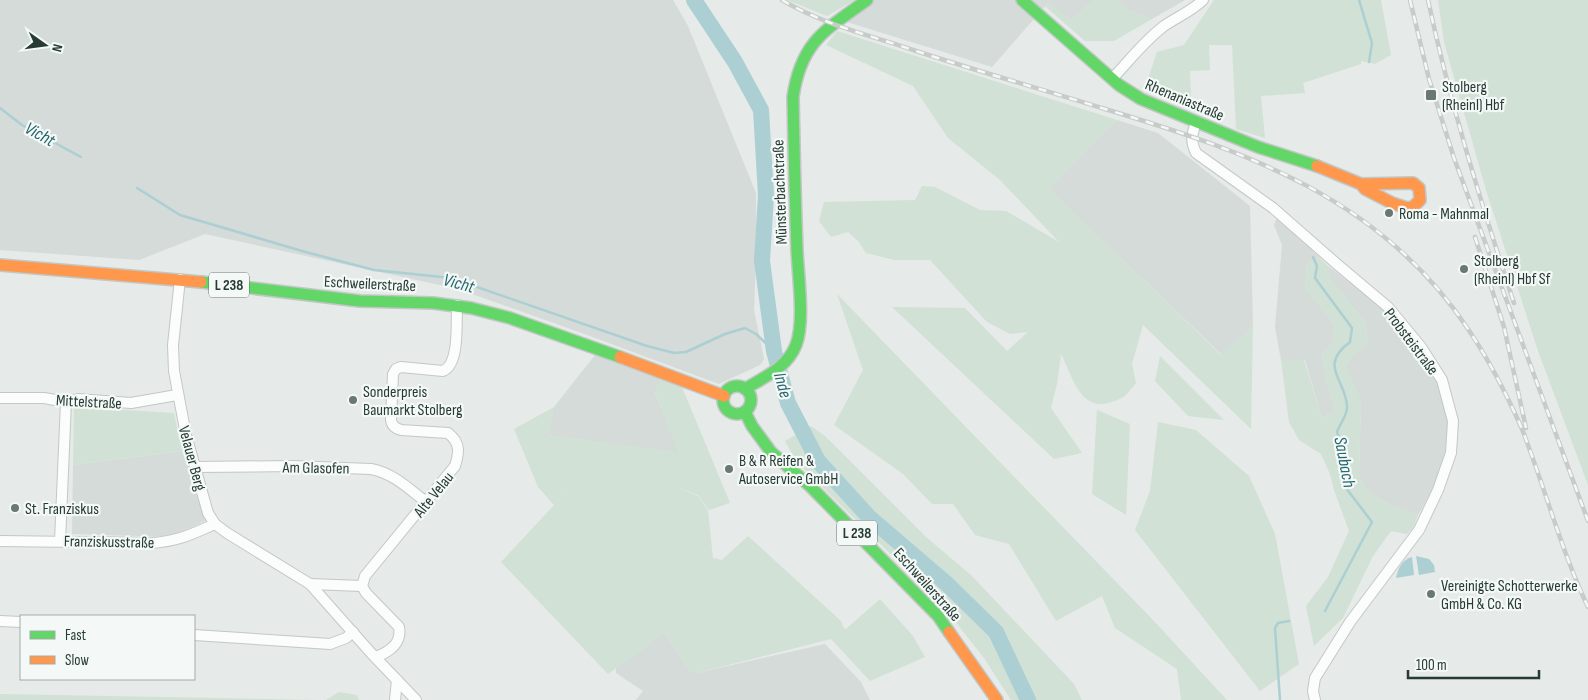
<svg xmlns="http://www.w3.org/2000/svg" width="1588" height="700" viewBox="0 0 1588 700" font-family="'Sofia Sans Condensed',sans-serif">
  <rect width="100%" height="100%" fill="#e6eae8"/>
  <!-- built -->
  <g fill="#d4dbd8">
    <path d="M0 0H673L688 26 756 193V259L754 310 764 359 760 365 719 384 579 332 458 289 205 234 139 260 0 250Z"/>
    <path d="M873 0H1094L1071 20 1048 3 992 67 847 22Z"/>
    <path d="M1119 0H1185L1152 19 1127 10Z"/>
    <path d="M1117 120 1158 133 1250 206 1253 325 1222 355 1049 189Z"/>
    <path d="M1277 217 1319 257 1307 262 1305 288 1335 326 1332 343 1322 354 1328 386 1336 410 1322 418 1305 360H1281L1275 327 1282 245 1274 225Z"/>
    <path d="M1328 266 1384 309 1417 351 1437 381 1448 419 1445 452 1434 488 1418 515 1388 503 1369 493 1359 475 1361 401 1345 365 1367 343 1366 324 1329 276Z"/>
    <path d="M595 355 661 379 655 392 679 453 548 435 554 407Z"/>
    <path d="M185 451 197 497 207 520 170 537 72 534 73 465Z"/>
    <path d="M664 633 690 671 697 673 825 644 861 682 870 700H636L643 691 616 673V668Z"/>
  </g>
  <!-- green -->
  <g fill="#d1e1d5">
    <path d="M787 0H855L827 16Z"/>
    <path d="M1094 0H1119L1127 10 1152 19 1114 41H1085L1045 6 1049 3 1071 20Z"/>
    <path d="M1214 0H1381L1391 55 1375 64 1361 61V64L1303 83 1305 93 1261 96 1265 138 1236 129 1232 45H1209L1210 70 1190 71 1191 100C1170 100 1161 94 1148 79L1157 52 1184 45Z"/>
    <path d="M1438 0H1588V485L1538 351 1486 190 1444 42Z"/>
    <path d="M837 31 1117 120 1050 189 1221 355 1253 325 1251 429 1143 325 1132 364 1136 383C1125 397 1125 398 1108 403 1079 411 1071 372 1061 354L1057 384 1051 408 1082 453 1054 459 892 307 965 308 1007 351 1028 332 1010 334 987 322 930 260H894L866 253 858 241 848 232 831 237 819 221 824 202 915 200 922 186 935 187 980 210 1006 211 1059 242 1000 180 948 138 913 86 826 45Z"/>
    <path d="M1319 257 1328 266 1329 276 1366 324 1367 343 1346 365 1361 401 1359 475 1369 493 1388 503 1418 515 1414 526 1407 534 1391 531 1373 556 1343 618 1314 646 1306 606 1328 577 1349 531 1334 490 1330 474 1321 454 1299 440 1289 422 1281 360H1304L1322 418 1336 410 1328 386 1322 354 1332 343 1335 326 1305 288 1307 262Z"/>
    <path d="M837 294 1153 620 1227 700H1181L1177 669 1115 628 1102 596 1056 621 1009 544 975 535 953 504H932L903 474 834 425 863 370Z"/>
    <path d="M1160 356 1224 420 1188 416 1155 381Z"/>
    <path d="M661 379 682 387 730 503 709 510 698 495 674 486 698 496 708 510 713 558 722 560 748 536 841 621 843 627 846 629 880 599 913 636 925 657 870 681 831 639 697 673 690 671 664 633 608 674 501 562 584 473 554 505 538 487 514 429 554 407 548 435 678 452 655 391Z"/>
    <path d="M74 407 174 413 179 438 185 451 73 465Z"/>
    <path d="M1097 410 1130 424 1126 515 1092 494Z"/>
    <path d="M1158 422 1196 430 1249 476 1275 534 1299 664 1260 691 1135 530 1150 491Z"/>
    <path d="M811 426 825 436 926 537 971 575 1074 684 1082 700H1011L984 658 950 615 929 592 797 462 785 441Z"/>
    <path d="M339 692 357 695 359 700H326Z"/>
    <path d="M0 694 317 700H0Z"/>
  </g>
  <!-- water -->
  <g fill="#abcfd3">
    <path d="M1416 556 1429 559 1434 565 1435 572 1419 575Z"/>
    <path d="M1412 557 1414 575 1396 578C1398 568 1402 560 1412 557Z"/>
  </g>
  <g fill="none" stroke-linecap="round" stroke-linejoin="round">
    <!-- stream -->
    <g stroke="#abcfd3" stroke-width="2.5">
      <path d="M1359 0 1372 43 1369 62"/>
      <path d="M0 108 22 125 81 157"/>
      <path d="M137 188 180 215 302 251 374 270 451 278 647 346 674 353 686 352 725 334 745 328 756 334 774 351"/>
      <path d="M1313 257 1317 266 1315 278 1352 328 1350 342C1318 366 1345 378 1347 406 1348 415 1340 423 1337 432L1349 465 1346 488 1372 522 1325 611"/>
      <path d="M1280 700 1275 628 1278 623 1289 621"/>
    </g>
    <!-- river -->
    <path stroke="#abcfd3" stroke-width="16" d="M694 0 735 62 761 110 766 195 762 261 774 351 788 403 818 461 869 517 946 583 996 632 1028 700"/>
    <defs>
      <g id="street">
        <path d="M1112 79C1129 61 1144 41 1164 26 1177 17 1192 11 1203 0"/>
        <path d="M1196 122C1192 135 1190 140 1196 153L1273 208 1338 265 1388 307 1421 347 1442 380 1453 421 1451 453 1438 490 1419 530 1350 622 1315 678 1313 691 1315 700"/>
        <path d="M180 279 173 345 174 371 186 435 208 513 215 524 227 533 310 584 371 653 416 700"/>
        <path d="M0 398H44L66 402 78 399 131 403 177 395"/>
        <path d="M196 467 292 466 371 469C393 473 409 489 426 502"/>
        <path d="M0 541 153 543C179 541 192 534 215 524"/>
        <path d="M60 541 66 402"/>
        <path d="M310 584 362 586"/>
        <path d="M0 621 21 622"/>
        <path d="M194 635 330 644 346 638 353 632"/>
        <path d="M376 657C389 652 402 644 399 627L366 593 362 586 365 576 455 466C459 453 461 443 448 433L401 430C395 428 392 426 391 420L393 374 396 369 401 367 443 371C460 364 456 322 457 305"/>
        <path d="M395 700 397 680"/>
      </g>
      <g id="fast">
        <path d="M1022 0 1119 85 1141 99 1258 147 1317 166"/>
        <path d="M201 282 360 301 433 303 471 308 510 318 620 357"/>
        <circle cx="737" cy="400" r="14"/>
        <path d="M745 389C764 377 787 368 796 345 805 322 798 275 797 250 795 199 794 148 793 97 801 42 825 30 867 0"/>
        <path d="M745 412 752 426 771 452 810 486 938 616 949 632"/>
      </g>
      <g id="slow">
        <path d="M1317 166 1361 184 1413 183 1419 188 1420 200 1413 207 1407 208 1392 203 1365 189 1361 184"/>
        <path d="M0 265 201 282"/>
        <path d="M620 357 724 396"/>
        <path d="M949 632 997 700"/>
      </g>
    </defs>
    <!-- street casing -->
    <use href="#street" stroke="#c3c7c5" stroke-width="12"/>
    <!-- fast casing -->
    <use href="#fast" stroke="#c1c7c5" stroke-width="14"/>
    <!-- slow casing -->
    <use href="#slow" stroke="#c1c7c5" stroke-width="14"/>
    <!-- street -->
    <use href="#street" stroke="#fbfcfc" stroke-width="10"/>
    <!-- fast -->
    <use href="#fast" stroke="#63d668" stroke-width="11"/>
    <!-- slow -->
    <use href="#slow" stroke="#ff974d" stroke-width="11"/>
    <defs>
      <g id="rail">
        <path d="M782 0C822 24 869 35 913 50 977 71 1041 89 1105 109 1248 152 1382 199 1468 329 1489 360 1507 395 1522 429 1545 488 1561 550 1588 607"/>
        <path d="M1410 0 1429 79 1454 158 1588 521"/>
        <path d="M1428 0C1450 103 1481 203 1514 303"/>
        <path d="M1475 237 1504 327 1526 428"/>
      </g>
    </defs>
    <!-- rail casing -->
    <use href="#rail" stroke="#c7cbc9" stroke-width="4.5"/>
    <!-- rail -->
    <use href="#rail" stroke="#f4f8f6" stroke-width="2.5" stroke-dasharray="8" stroke-linecap="butt"/>
  </g>
  <!-- markers -->
  <g fill="#697873" stroke="#f4f8f6" stroke-width="2">
    <rect x="1425" y="89" width="12" height="12" rx="2.5"/>
    <circle cx="1389" cy="213" r="5"/>
    <circle cx="1464" cy="269" r="5"/>
    <circle cx="353" cy="400" r="5"/>
    <circle cx="729" cy="469" r="5"/>
    <circle cx="15" cy="508" r="5"/>
    <circle cx="1431" cy="594" r="5"/>
  </g>
  <g text-anchor="middle" stroke-width="4.5" stroke-linejoin="round" paint-order="stroke">
    <!-- shield labels -->
    <g fill="#f4f8f6" stroke="#63746e" stroke-width="1">
      <rect x="209" y="272.5" width="40" height="25" rx="4"/>
      <rect x="837" y="520.5" width="40" height="25" rx="4"/>
    </g>
    <g font-size="15" font-weight="bold" fill="#253b34">
      <text x="229" y="290">L 238</text>
      <text x="857" y="538">L 238</text>
    </g>
    <!-- poi labels -->
    <g font-size="16" fill="#253b34" stroke="#f4f8f6" text-anchor="start">
      <text x="1442" y="92">Stolberg<tspan x="1442" dy="18">(Rheinl) Hbf</tspan></text>
      <text x="1399" y="219">Roma - Mahnmal</text>
      <text x="1474" y="266">Stolberg<tspan x="1474" dy="18">(Rheinl) Hbf Sf</tspan></text>
      <text x="363" y="397">Sonderpreis<tspan x="363" dy="18">Baumarkt Stolberg</tspan></text>
      <text x="739" y="466">B &amp; R Reifen &amp;<tspan x="739" dy="18">Autoservice GmbH</tspan></text>
      <text x="25" y="514">St. Franziskus</text>
      <text x="1441" y="591">Vereinigte Schotterwerke<tspan x="1441" dy="18">GmbH &amp; Co. KG</tspan></text>
    </g>
    <!-- street labels -->
    <g font-size="16" fill="#253b34" stroke="#f4f8f6">
      <text transform="translate(1185 99) rotate(23)" y="6">Rhenaniastraße</text>
      <text transform="translate(779 192) rotate(-92)" y="6">Münsterbachstraße</text>
      <text transform="translate(370 283) rotate(3)" y="6">Eschweilerstraße</text>
      <text transform="translate(1412 341) rotate(53)" y="6">Probsteistraße</text>
      <text transform="translate(89 401) rotate(3)" y="6">Mittelstraße</text>
      <text transform="translate(193 458) rotate(75)" y="6">Velauer Berg</text>
      <text transform="translate(316 467) rotate(1)" y="6">Am Glasofen</text>
      <text transform="translate(433 494) rotate(-51)" y="6">Alte Velau</text>
      <text transform="translate(109 541) rotate(1)" y="6">Franziskusstraße</text>
      <text transform="translate(928 584) rotate(48)" y="6">Eschweilerstraße</text>
    </g>
    <!-- water labels -->
    <g font-size="18" font-style="italic" fill="#266870" stroke="#f4f8f6">
      <text transform="translate(40 134) rotate(29)" y="6">Vicht</text>
      <text transform="translate(459 283) rotate(15)" y="6">Vicht</text>
      <text transform="translate(783 385) rotate(74)" y="6">Inde</text>
      <text transform="translate(1345 462) rotate(79)" y="6">Saubach</text>
    </g>
  </g>
  <!-- legend -->
  <rect x="20" y="615" width="175" height="65" fill="#f4f8f6" stroke="#a1aca8"/>
  <rect x="30" y="631" width="25" height="8" fill="#63d668" stroke="#a1aca8"/>
  <text x="65" y="640" font-size="15" fill="#253b34">Fast</text>
  <rect x="30" y="656" width="25" height="8" fill="#ff974d" stroke="#a1aca8"/>
  <text x="65" y="665" font-size="15" fill="#253b34">Slow</text>
  <!-- north arrow -->
  <g transform="translate(45 45) rotate(104)" stroke="#f4f8f6" stroke-width="4" paint-order="stroke">
  <path d="M0-4L9 19L0 12L-9 19Z" fill="#253b34"/>
  <text y="-8" font-size="14" font-weight="bold" text-anchor="middle" fill="#253b34">N</text>
  </g>
  <!-- scale -->
  <path d="M1408 670v8h131v-8" fill="none" stroke="#253b34" stroke-width="2.5"/>
  <text x="1416" y="670" font-size="15" fill="#253b34" stroke="#f4f8f6" stroke-width="4" paint-order="stroke">100 m</text>
</svg>
